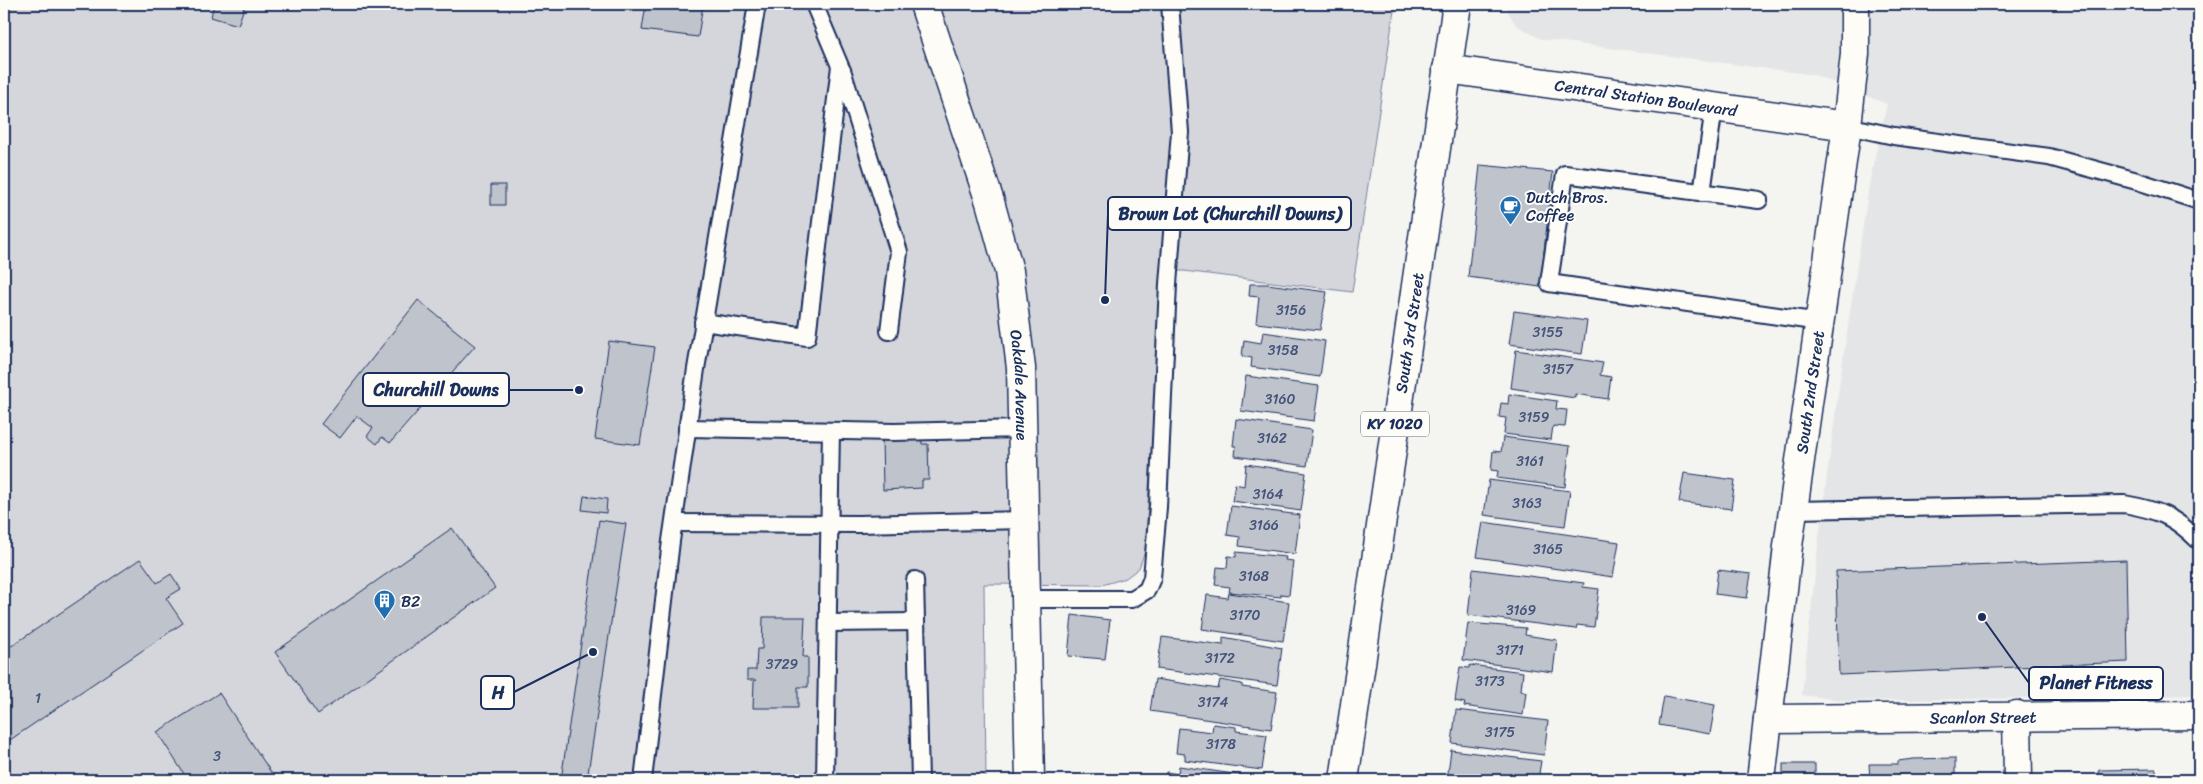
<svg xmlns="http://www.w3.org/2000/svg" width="2203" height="784" viewBox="0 0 2203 784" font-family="Sriracha,sans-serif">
  <rect width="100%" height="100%" fill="#f4f4f1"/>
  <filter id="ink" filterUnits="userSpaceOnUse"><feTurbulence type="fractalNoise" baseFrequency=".02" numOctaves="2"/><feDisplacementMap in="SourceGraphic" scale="10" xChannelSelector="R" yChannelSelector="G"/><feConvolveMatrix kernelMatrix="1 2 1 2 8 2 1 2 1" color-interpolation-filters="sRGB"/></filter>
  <g filter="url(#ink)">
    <!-- built -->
    <path fill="#e4e5e6" d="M1507 4H2199V695L1849 701 1802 695 1819 537 1840 379 1870 179 1887 104 1815 75 1541 39 1516 25 1508 12Z"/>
    <!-- green -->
    <path fill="#d4d6db" stroke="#78829c" d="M4 4H1395L1352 292 1184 271H1163L1145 551 1139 568 1126 578 1102 585 984 584 986 780H4Z"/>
    <!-- building -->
    <g fill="#bfc3cc" stroke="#1b2f5e">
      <path d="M214 4 245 5 238 25 211 17Z"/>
      <path d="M646 4H703L698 37 642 30Z"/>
      <path d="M1480 165 1553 172 1540 287 1468 277Z"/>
      <rect x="491" y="185" width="14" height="20"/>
      <path d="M1250 284H1267L1327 292 1320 330 1256 323 1259 297 1249 296Z"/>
      <path d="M418 300 475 346 390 443 382 437 377 444 367 436 373 428 357 416 340 438 321 424Z"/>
      <path d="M1514 311 1587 321 1582 354 1509 344Z"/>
      <path d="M1263 332 1325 341 1320 377 1251 367 1252 358 1242 356 1244 340 1261 343Z"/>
      <path d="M609 341 655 347 640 445 595 439Z"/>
      <path d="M1516 350 1603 363 1600 375 1611 377 1608 399 1575 394V398L1511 388Z"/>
      <path d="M1246 376 1319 386 1314 421 1241 411Z"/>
      <path d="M1509 394 1557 401 1556 409 1567 410 1565 427 1553 426 1551 440 1504 434 1506 418 1499 417 1501 403 1508 404Z"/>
      <path d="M1236 419 1312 430 1307 466 1235 456 1236 446H1233Z"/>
      <path d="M882 436H921L922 444H928L929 480H922V488L883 490Z"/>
      <path d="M1503 437 1570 446 1565 487 1497 478 1498 471 1491 470 1493 451 1501 452Z"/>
      <path d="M1246 464 1306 473 1301 511 1232 501 1235 484 1244 486Z"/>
      <path d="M1684 473 1735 480 1731 509 1679 502Z"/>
      <path d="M1489 480 1570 491 1565 526 1484 515Z"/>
      <path d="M584 496 607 499 606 513 582 510Z"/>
      <path d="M1231 506 1300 515 1295 554 1239 546 1240 537 1227 535Z"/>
      <path d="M599 520 626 524 587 780H561Z"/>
      <path d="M1483 522 1619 542 1613 577 1477 557Z"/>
      <path d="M452 528 495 588 318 714 275 652Z"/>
      <path d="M1236 552 1286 557 1285 560 1293 561 1289 595 1281 594V597L1229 592 1230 587 1215 585 1217 567 1227 568 1228 556 1236 557Z"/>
      <path d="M140 559 157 583 171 574 181 589 166 598 183 623 4 744V651Z"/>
      <path d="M2126 560 2128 662 1839 675 1836 571Z"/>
      <path d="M1473 569 1584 583 1583 587 1599 589 1594 627 1577 625 1576 629 1468 615Z"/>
      <path d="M1718 570 1751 574 1747 598 1715 594Z"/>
      <path d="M1229 593 1289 602 1283 641 1202 629 1207 595 1228 598Z"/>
      <path d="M1072 615 1110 620 1105 659 1068 656Z"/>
      <path d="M763 617H805L803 657H808V687H798V708H753L754 682 756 680H747V670H756L757 649H762Z"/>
      <path d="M1468 623 1526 628 1525 635 1557 640 1553 672 1463 660Z"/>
      <path d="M1162 637 1223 645V637L1282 648 1277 685 1157 669Z"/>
      <path d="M1470 665 1523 672 1521 690 1526 692 1523 715 1464 706 1465 703 1455 701 1460 667 1469 668Z"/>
      <path d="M1155 679 1218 689 1220 680 1242 684V687L1277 692 1271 729 1150 711Z"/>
      <path d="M219 693 276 780H188L157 732Z"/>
      <path d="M1664 696 1715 705 1710 734 1659 725Z"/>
      <path d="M1456 710 1548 721 1544 755 1452 743Z"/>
      <path d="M1213 724 1236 727V731L1267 735 1262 770 1185 760V754L1176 753 1179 728 1212 732Z"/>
      <path d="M1451 750 1541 761 1538 780H1447Z"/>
      <path d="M1955 758V776H1962V780H1870L1869 764H1898V761L1913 759Z"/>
      <rect x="1783" y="764" width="32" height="16"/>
      <path d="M1179 766 1261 778V780H1165L1166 772 1178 774Z"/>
      <path d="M2156 769V780H2099V770Z"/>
      <rect x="2168" y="778" width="31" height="2"/>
    </g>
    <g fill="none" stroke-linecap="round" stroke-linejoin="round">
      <defs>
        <g id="service">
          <path d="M842 70 899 252 889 331"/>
          <path d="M1847 126 1894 136 2049 157 2137 181 2199 201"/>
          <path d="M1702 193 1714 107"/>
          <path d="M1759 200 1565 174 1549 283 1820 322"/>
          <path d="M703 322 807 337 840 66 814 4"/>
          <path d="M687 428 894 432 1022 429"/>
          <path d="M1793 510 2124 504C2158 510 2174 516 2199 541"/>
          <path d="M674 523 859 524 1024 520"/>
          <path d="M915 580 920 780"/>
          <path d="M1026 599H1132L1147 590 1152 578 1158 507 1168 284 1180 132 1170 4"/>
          <path d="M828 623 916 622"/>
          <path d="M643 780 671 541 696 369 757 4"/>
          <path d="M825 780 831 431"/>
        </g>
        <g id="minor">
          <path id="s1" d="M1447 69 1847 126"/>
          <path d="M2017 715 2018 780"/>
          <path id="s2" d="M1768 719 2199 715"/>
          <path id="s3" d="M1761 780 1788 546 1847 126 1855 54V4"/>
        </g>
        <g id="secondary">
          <path id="s4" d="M924 4 990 202 1009 271 1021 368 1030 780"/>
        </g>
        <g id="primary">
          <path id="s5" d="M1344 780 1457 4"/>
        </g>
      </defs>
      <!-- service casing -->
      <use href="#service" stroke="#1b2f5e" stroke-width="20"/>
      <!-- minor casing -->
      <use href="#minor" stroke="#1b2f5e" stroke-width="31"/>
      <!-- secondary casing -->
      <use href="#secondary" stroke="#1b2f5e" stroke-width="31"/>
      <!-- primary casing -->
      <use href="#primary" stroke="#1b2f5e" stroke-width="31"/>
      <!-- service -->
      <use href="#service" stroke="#fdfcf7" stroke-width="16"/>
      <!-- minor -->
      <use href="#minor" stroke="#fdfcf7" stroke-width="28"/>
      <!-- secondary -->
      <use href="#secondary" stroke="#fdfcf7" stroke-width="28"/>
      <!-- primary -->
      <use href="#primary" stroke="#fdfcf7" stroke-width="28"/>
    </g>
  </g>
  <!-- icons -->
  <defs>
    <symbol id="cafe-pin" viewBox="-11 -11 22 30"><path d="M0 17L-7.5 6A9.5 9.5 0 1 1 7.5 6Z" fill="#1f6fb2" stroke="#fdfcf7"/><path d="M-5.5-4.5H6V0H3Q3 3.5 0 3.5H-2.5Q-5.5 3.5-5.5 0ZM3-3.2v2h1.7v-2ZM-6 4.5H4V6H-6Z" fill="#fff"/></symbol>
    <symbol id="building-pin" viewBox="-11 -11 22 30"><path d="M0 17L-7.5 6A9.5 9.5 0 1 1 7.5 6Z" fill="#1f6fb2" stroke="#fdfcf7"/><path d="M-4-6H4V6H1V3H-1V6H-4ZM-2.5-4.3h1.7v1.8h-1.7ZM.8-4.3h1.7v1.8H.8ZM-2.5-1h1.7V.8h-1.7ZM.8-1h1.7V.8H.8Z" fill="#fff"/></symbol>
  </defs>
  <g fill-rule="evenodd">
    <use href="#cafe-pin" x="1498" y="194" width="25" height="34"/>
    <use href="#building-pin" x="372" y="588" width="25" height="34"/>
  </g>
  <g text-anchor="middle" stroke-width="4" stroke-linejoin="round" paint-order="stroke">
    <!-- number labels -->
    <g font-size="14" fill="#44547a">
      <text x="1291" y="315">3156</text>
      <text x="1548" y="337">3155</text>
      <text x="1283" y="355">3158</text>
      <text x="1558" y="374">3157</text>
      <text x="1280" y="404">3160</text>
      <text x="1534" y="422">3159</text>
      <text x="1272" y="443">3162</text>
      <text x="1530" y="466">3161</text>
      <text x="1268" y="499">3164</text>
      <text x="1527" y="508">3163</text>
      <text x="1264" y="530">3166</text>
      <text x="1548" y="554">3165</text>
      <text x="1254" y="581">3168</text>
      <text x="1521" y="615">3169</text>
      <text x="1245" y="620">3170</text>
      <text x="1510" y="655">3171</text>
      <text x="1220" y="663">3172</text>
      <text x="782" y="669">3729</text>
      <text x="1490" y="686">3173</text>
      <text x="38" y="703">1</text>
      <text x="1213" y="707">3174</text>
      <text x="1500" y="737">3175</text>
      <text x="1221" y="749">3178</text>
      <text x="217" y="761">3</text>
    </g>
    <!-- shield labels -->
    <rect fill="#fdfcf7" stroke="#5f6c8c" stroke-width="1" x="1361" y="411.5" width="68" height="25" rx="4"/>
    <g font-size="15" font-weight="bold" fill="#1b2f5e">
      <text x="1395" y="429">KY 1020</text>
    </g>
    <!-- street labels -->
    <g font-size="16" fill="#1b2f5e" stroke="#fdfcf7">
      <text dy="6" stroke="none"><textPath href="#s1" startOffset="201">Central Station Boulevard</textPath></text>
      <text dy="6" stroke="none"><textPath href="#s5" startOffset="452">South 3rd Street</textPath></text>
      <text dy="6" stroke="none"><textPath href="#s4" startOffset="395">Oakdale Avenue</textPath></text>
      <text dy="6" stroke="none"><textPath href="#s3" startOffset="391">South 2nd Street</textPath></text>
      <text dy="6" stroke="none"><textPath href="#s2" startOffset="215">Scanlon Street</textPath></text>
    </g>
    <!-- poi labels -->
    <g font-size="16" fill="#1b2f5e" stroke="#fdfcf7" text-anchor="start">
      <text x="1526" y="203">Dutch Bros.<tspan x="1526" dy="18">Coffee</tspan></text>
      <text x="401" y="607">B2</text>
    </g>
  </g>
  <!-- callouts -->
  <path fill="none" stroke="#1b2f5e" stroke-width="2" d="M1105 300L1108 214M579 390L509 390M1982 617L2029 683M593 652L514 692"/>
  <g fill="#1b2f5e" stroke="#fdfcf7" stroke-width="2">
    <circle cx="1105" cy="300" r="5"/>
    <circle cx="579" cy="390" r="5"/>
    <circle cx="1982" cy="617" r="5"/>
    <circle cx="593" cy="652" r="5"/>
  </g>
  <g fill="#fdfcf7" stroke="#1b2f5e" stroke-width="2">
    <rect x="1108" y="197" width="243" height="33" rx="5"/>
    <rect x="363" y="373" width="146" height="33" rx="5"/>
    <rect x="2029" y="667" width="134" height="33" rx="5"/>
    <rect x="481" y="676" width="33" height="33" rx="5"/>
  </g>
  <g font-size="18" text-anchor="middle" font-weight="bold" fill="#1b2f5e">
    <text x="1230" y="220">Brown Lot (Churchill Downs)</text>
    <text x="436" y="396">Churchill Downs</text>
    <text x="2096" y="689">Planet Fitness</text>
    <text x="498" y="699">H</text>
  </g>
  <!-- margin -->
  <rect width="2203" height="784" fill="none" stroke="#fdfcf7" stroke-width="20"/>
  <rect x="10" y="10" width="2183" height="764" fill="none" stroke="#1b2f5e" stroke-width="2" filter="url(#ink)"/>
</svg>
